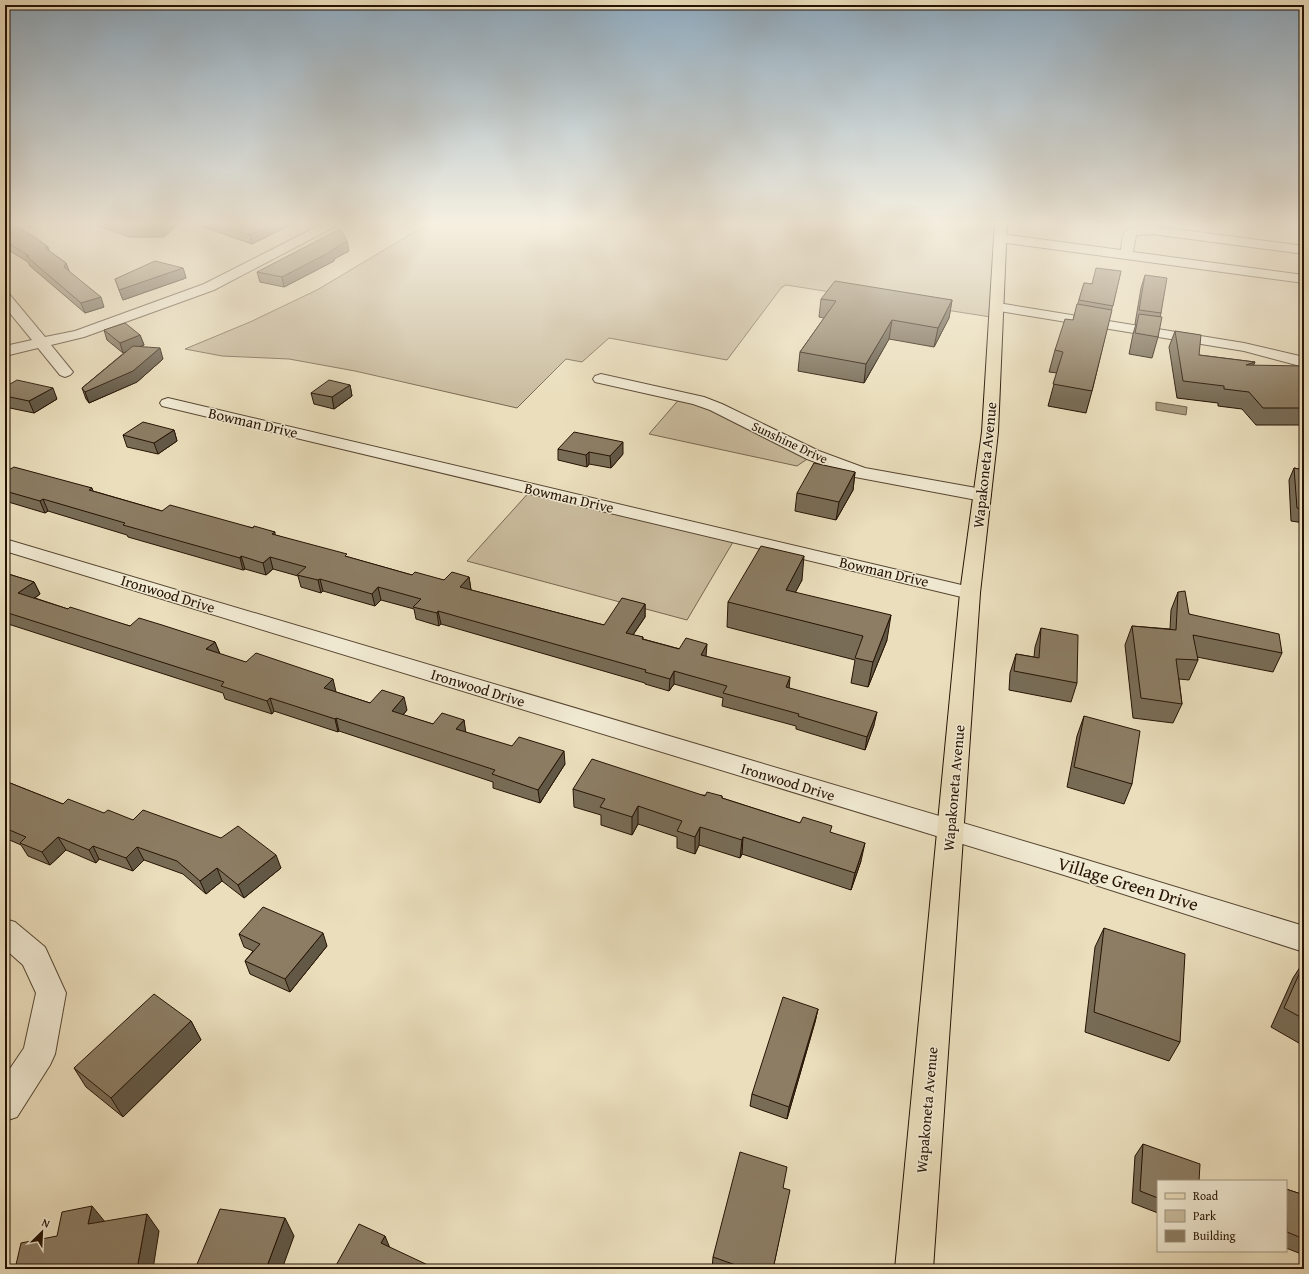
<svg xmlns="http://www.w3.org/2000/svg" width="1309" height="1274" viewBox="0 0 1309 1274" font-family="'Gentium Book Plus',serif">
  <rect width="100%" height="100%" fill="#eadebc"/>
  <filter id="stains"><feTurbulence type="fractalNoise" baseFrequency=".005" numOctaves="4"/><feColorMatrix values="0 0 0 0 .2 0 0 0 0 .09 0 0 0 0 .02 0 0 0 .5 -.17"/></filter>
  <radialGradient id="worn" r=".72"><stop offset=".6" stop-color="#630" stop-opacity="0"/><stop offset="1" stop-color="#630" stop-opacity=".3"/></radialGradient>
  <!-- green -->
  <g fill="#c9bb9d" stroke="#786750">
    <path d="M431 222H1001L997 318 786 285 781 288 727 360 609 338 582 362 566 359 517 408 355 371 289 359 222 356 185 349 250 322 317 290Z"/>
    <path d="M682 396 813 455 797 466 649 434Z"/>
    <path d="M532 489 736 537 687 620 467 561Z"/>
  </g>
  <!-- water -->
  <path fill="#a7997d" stroke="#73634d" d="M1156 402 1187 407 1186 415 1156 410Z"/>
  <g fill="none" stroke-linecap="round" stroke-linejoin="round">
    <defs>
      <g id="minor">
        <path d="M326 222H340L338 225 214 290 84 337 51 345 73 372 70 375 65 377 60 375 38 348 5 356V346L32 340 5 307V294L10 295 45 337 75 331 204 284Z"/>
        <path d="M1137 226H1152L1304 246V254L1152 234 1136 235 1133 252 1304 275V283L1000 242 996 241 994 238 996 235 1000 234 1121 250C1123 236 1121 230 1137 226Z"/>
        <path d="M998 303 1244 343 1304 357V367L1244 351 993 310 991 307 993 304Z"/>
        <path d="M601 374 704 397 722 404 819 451 865 468 982 489 989 491 991 495 989 499 982 501 855 477 807 459 710 410 693 404 595 382 593 379 595 376Z"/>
        <path d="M168 398 970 587 977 588 980 593 977 598 970 599 162 406 160 403 162 400Z"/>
        <path d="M5 539 1064 853 1304 926V952L1064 875 5 551Z"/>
        <path d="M5 919 15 922 45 947 66 993 55 1054 50 1065 17 1117 5 1121V1076L24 1048 36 993 23 965 5 949Z"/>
      </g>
      <path id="major" d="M995 222H1007L998 432 980 593 933 1269H895L960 593 982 432Z"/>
    </defs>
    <!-- minor casing -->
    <use href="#minor" stroke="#574632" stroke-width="2"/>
    <!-- major casing -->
    <use href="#major" stroke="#261304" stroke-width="2"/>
    <!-- minor -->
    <use href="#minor" fill="#f1ead3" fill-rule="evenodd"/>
    <!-- major -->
    <use href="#major" fill="#eadebc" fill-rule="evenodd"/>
  </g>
  <!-- wall -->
  <g fill="#786c56" stroke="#261304">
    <path d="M5 222 48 247 49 251 66 263 69 271 104 307 85 313 30 266 28 262 5 248Z"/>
    <path d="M88 222H180L164 237H129Z"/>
    <path d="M189 222H296L252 244Z"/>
    <path d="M374 222H408L401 226Z"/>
    <path d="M349 251 334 259V261L284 287 260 282 257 272Z"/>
    <path d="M183 268 186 278 123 300 115 279Z"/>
    <path d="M1121 271 1092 391 1086 413 1048 406 1057 373 1049 372 1055 350 1073 320 1084 283 1092 284Z"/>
    <path d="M1145 275 1161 313 1160 317 1158 337 1152 358 1129 354 1133 334 1136 324H1135L1141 288Z"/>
    <path d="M821 299 952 300 949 318 934 347 889 339 864 383 798 371 800 352 824 318 819 317Z"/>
    <path d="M104 330 140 335 144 345 140 347 163 359 137 382 89 403 86 399 82 388 125 352 123 353 107 340Z"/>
    <path d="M1175 331 1199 355 1255 362 1253 365 1304 401V425H1256L1242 409 1218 406V403L1177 398 1169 347Z"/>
    <path d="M350 385 352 396 334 409 314 404 311 393Z"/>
    <path d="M5 387 57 399 34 413 5 407Z"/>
    <path d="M174 430 177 441 158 454 127 447 123 435Z"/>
    <path d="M558 449 623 454 611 468 589 464 587 467 558 460Z"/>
    <path d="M1294 468 1304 470V523L1291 521 1289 480Z"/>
    <path d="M5 472 92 488 93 491 162 511 275 532V535L348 557 412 575 444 580 469 577 471 590 604 625 645 604V617L633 635 643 637V639L706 656 789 688 874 725 865 750 796 729V726L722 706 723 698 674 684 669 691 645 684V683L441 624 439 626 416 619 414 609 381 600 375 606 323 591 321 593 301 587 298 576 273 569 266 575 245 569 243 570 128 537 127 535 48 511 45 513 5 501Z"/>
    <path d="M855 472 853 490 836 520 795 511 797 493Z"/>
    <path d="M5 573 34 582 40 594 35 598 68 609 130 626 215 642 220 654 336 692 370 703 407 710 403 715 433 724 464 720 465 732 565 764 540 803 493 788V782L339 731 338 732 274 711 272 714 225 699 223 693 5 623Z"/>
    <path d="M802 580 795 592 887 640 868 687 851 683 855 660 727 627 728 602Z"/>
    <path d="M1178 592 1189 614 1282 653 1273 672 1197 657 1198 660 1189 680 1179 679 1182 704 1173 723 1133 718 1125 645 1132 626 1170 629 1171 610Z"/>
    <path d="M1041 628 1077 683 1071 702 1009 690 1010 673 1016 654 1034 657 1035 647Z"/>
    <path d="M1084 716 1132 784 1124 804 1067 787 1077 736Z"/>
    <path d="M5 776 7 780 5 781 63 804 133 820 281 868 244 898 222 881 206 894 183 874 144 860 133 871 99 859 96 863 66 850 50 865 28 856 21 845 5 838Z"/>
    <path d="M573 789 722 796V798L831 833 861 861 851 890 742 854 740 858 699 845 695 854 677 848V837L638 824 632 835 601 825V815L574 807Z"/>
    <path d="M1104 928 1180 1042 1169 1061 1085 1032 1095 947Z"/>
    <path d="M239 934 327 946 290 992 250 974 245 961 253 951 244 947Z"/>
    <path d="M1304 961V1046L1271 1027 1293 978Z"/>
    <path d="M818 1009 815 1022 787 1119 750 1106 752 1094Z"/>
    <path d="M191 1021 201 1040 123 1117 86 1087 74 1068Z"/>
    <path d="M1143 1144 1158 1181V1213L1132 1203 1135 1156Z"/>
    <path d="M784 1188 786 1207 773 1269H712L713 1257Z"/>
    <path d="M1286 1189 1304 1195V1255L1286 1248Z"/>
  </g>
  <!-- shaded-wall -->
  <g fill="#625846" stroke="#261304">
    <path d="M168 222H180L164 237 161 228Z"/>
    <path d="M277 222H296L252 244 250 235Z"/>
    <path d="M400 222H408L401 226Z"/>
    <path d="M347 241 349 251 334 259V261L284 287 282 277Z"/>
    <path d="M66 263 70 273 64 267Z"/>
    <path d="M183 268 186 278 123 300 119 290Z"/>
    <path d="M101 297 104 307 85 313 81 303Z"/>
    <path d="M952 300 949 318 934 347 938 328Z"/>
    <path d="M892 320 889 339 864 383 866 364Z"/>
    <path d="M140 335 144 345 123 353 120 343Z"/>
    <path d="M160 348 163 359 137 382 89 403 85 392Z"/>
    <path d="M1255 362 1248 378 1246 365Z"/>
    <path d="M350 385 352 396 334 409 332 397Z"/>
    <path d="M53 388 57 399 34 413 29 401Z"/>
    <path d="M174 430 177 441 158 454 154 443Z"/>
    <path d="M623 442V454L611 468 610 456Z"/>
    <path d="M589 452V464L587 467 586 455Z"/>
    <path d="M855 472 853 490 836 520 839 502Z"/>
    <path d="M43 499 48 511 45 513 40 501Z"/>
    <path d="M241 556 245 569 243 570 240 558Z"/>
    <path d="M804 556 802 580 784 614 786 590Z"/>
    <path d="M270 557 273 569 266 575 263 563Z"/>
    <path d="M469 577 471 590 462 600 460 587Z"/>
    <path d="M320 579 323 591 321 593 318 580Z"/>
    <path d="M34 582 40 594 24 605 18 593Z"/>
    <path d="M378 587 381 600 375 606 372 594Z"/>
    <path d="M645 604V617L626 645V633Z"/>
    <path d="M438 611 441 624 439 626 437 613Z"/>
    <path d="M891 615 887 640 868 687 873 662Z"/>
    <path d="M215 642 220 654 206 649Z"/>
    <path d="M707 644 706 657 701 655Z"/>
    <path d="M674 671V684L669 691 670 679Z"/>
    <path d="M790 677 789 690 786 687Z"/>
    <path d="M333 679 336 692 327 701 324 688Z"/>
    <path d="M404 697 407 710 395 724 392 711Z"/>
    <path d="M270 698 274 711 272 714 267 701Z"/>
    <path d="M877 712 874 725 865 750 867 737Z"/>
    <path d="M336 718 339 731 338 732 335 719Z"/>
    <path d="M464 720 466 733 456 729Z"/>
    <path d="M564 751 565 764 540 803 538 790Z"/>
    <path d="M5 776 7 780 5 781Z"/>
    <path d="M638 806V824L632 835V817Z"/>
    <path d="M700 827 699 845 695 854V837Z"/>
    <path d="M58 837 66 850 50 865 42 852Z"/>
    <path d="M743 837 742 854 740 858 742 840Z"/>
    <path d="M865 843 861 861 851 890 855 873Z"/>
    <path d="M93 846 99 859 96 863 89 850Z"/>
    <path d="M137 847 144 860 133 871 126 858Z"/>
    <path d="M276 855 281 868 244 898 238 885Z"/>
    <path d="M217 868 222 881 206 894 200 881Z"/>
    <path d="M323 933 327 946 290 992 285 979Z"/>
    <path d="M818 1009 815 1022 787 1119 789 1107Z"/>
    <path d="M191 1021 201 1040 123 1117 111 1098Z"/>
    <path d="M92 1206 106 1223 88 1224Z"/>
    <path d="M147 1214 159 1231 153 1269H137Z"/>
    <path d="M285 1218 294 1236 282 1269H266Z"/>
    <path d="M385 1236 392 1253 381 1243Z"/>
  </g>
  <!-- building -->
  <g fill="#8c7d64" stroke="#261304">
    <path d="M5 222H7L35 237 48 247 45 248 66 263 64 267 101 297 81 303 26 256H29L5 241Z"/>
    <path d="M109 222H168L161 228H126Z"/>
    <path d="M212 222H277L250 235Z"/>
    <path d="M340 229 347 241 331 251H332L282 277 257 272Z"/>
    <path d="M155 261 183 268 119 290 115 279Z"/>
    <path d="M1096 268 1121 271 1113 306 1079 300 1084 283 1092 284Z"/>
    <path d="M1145 275 1167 278 1161 313 1139 310Z"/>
    <path d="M835 281 952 300 938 328 892 320 866 364 800 352 836 301 821 299Z"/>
    <path d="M1077 304 1112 310 1092 391 1053 384 1063 352 1055 350 1065 319 1073 320Z"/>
    <path d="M1139 314 1162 317 1158 337 1135 333Z"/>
    <path d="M125 323 140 335 120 343 104 330Z"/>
    <path d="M1175 331 1201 335 1199 355 1255 362 1246 365 1304 366V396L1302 400 1304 401V408H1263L1249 392 1224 389V386L1183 381Z"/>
    <path d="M133 346 160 348 133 371 85 392 82 388Z"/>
    <path d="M17 380 53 388 29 401 5 396V387Z"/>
    <path d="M329 380 350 385 332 397 311 393Z"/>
    <path d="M143 422 174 430 154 443 123 435Z"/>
    <path d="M574 432 623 442 610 456 589 452 586 455 558 449Z"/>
    <path d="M814 463 855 472 839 502 797 493Z"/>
    <path d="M14 467 92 488 89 490 162 511 170 505 253 528 254 526 275 532 272 534 347 554 345 556 412 575 415 572 444 580 452 572 469 577 460 587 604 625 622 598 645 604 626 633 643 637 642 639 679 649 686 638 707 644 701 655 790 677 786 687 877 712 867 737 798 716 799 714 723 693 727 686 674 671 670 679 645 672 646 670 438 611 437 613 413 607 421 599 378 587 372 594 320 579 318 580 297 575 306 567 270 557 263 563 241 556 240 558 123 525 125 523 43 499 40 501 5 491V472Z"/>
    <path d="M1294 468 1304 470V510L1297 508Z"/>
    <path d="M761 546 804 556 786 590 891 615 873 662 855 658 863 636 728 602Z"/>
    <path d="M5 573 34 582 18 593 68 609 70 607 130 626 139 618 162 625 215 642 206 649 246 662 256 653 333 679 324 688 370 703 382 690 404 697 392 711 433 724 442 713 464 720 456 729 512 746 519 737 564 751 538 790 492 774 495 770 336 718 335 719 270 698 267 701 221 686 224 682 5 612Z"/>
    <path d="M1185 591 1189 614 1279 634 1282 653 1193 635 1198 660 1176 659 1182 704 1141 698 1132 626 1176 630 1178 592Z"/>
    <path d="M1041 628 1078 635 1077 683 1014 671 1016 654 1039 658Z"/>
    <path d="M1084 716 1140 731 1132 784 1074 767Z"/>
    <path d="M592 759 705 796 707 792 722 796V798L800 823 803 817 832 826 830 832 865 843 855 873 743 837 742 840 700 827 695 837 677 831 682 821 638 806 632 817 600 807 605 799 573 789Z"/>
    <path d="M5 781 63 804 68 799 104 813 108 810 133 820 143 810 221 838 238 826 276 855 238 885 217 868 200 881 177 861 137 847 126 858 93 846 89 850 58 837 42 852 20 843 26 837 5 828Z"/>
    <path d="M263 907 323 933 285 979 245 961 260 944 239 934Z"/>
    <path d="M1104 928 1185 954 1180 1042 1094 1012Z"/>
    <path d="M1304 963V1019L1284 1008Z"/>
    <path d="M154 994 191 1021 111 1098 74 1068Z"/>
    <path d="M783 997 818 1009 789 1107 752 1094Z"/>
    <path d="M1143 1144 1200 1164 1199 1181H1158V1198L1140 1191Z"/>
    <path d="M740 1152 787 1167 783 1188 790 1190 773 1269H747L713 1257Z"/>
    <path d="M1286 1189 1304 1195V1239L1287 1232Z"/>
    <path d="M92 1206 88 1224 147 1214 137 1269H15L21 1243 57 1236 62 1212Z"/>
    <path d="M220 1209 285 1218 266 1269H195Z"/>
    <path d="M359 1224 385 1236 381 1243 430 1266 428 1269H334Z"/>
  </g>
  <!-- sky -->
  <linearGradient id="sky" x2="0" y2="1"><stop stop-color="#8ea9bd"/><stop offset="0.56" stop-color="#f6f0e1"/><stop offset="1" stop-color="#f6f0e1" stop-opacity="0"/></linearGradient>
  <rect width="1309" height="400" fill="url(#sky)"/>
  <g text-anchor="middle" stroke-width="3" stroke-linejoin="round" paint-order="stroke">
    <!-- far-street labels -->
    <g font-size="13" fill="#261304" stroke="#f1ead3">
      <text transform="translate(790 442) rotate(25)" y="5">Sunshine Drive</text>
    </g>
    <!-- street labels -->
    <g font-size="15" fill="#261304" stroke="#f1ead3">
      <text transform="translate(253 423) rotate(13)" y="5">Bowman Drive</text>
      <text transform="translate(985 465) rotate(-84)" y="5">Wapakoneta Avenue</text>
      <text transform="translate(569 498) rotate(13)" y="5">Bowman Drive</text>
      <text transform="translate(884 572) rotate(13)" y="5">Bowman Drive</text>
      <text transform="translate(168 594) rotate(17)" y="5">Ironwood Drive</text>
      <text transform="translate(478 688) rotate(17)" y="5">Ironwood Drive</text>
      <text transform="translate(788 782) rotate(17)" y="5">Ironwood Drive</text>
      <text transform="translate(954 788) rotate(-85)" y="5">Wapakoneta Avenue</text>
      <text transform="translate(927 1110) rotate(-85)" y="5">Wapakoneta Avenue</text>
    </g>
    <!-- near-street labels -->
    <g font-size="18" fill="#261304" stroke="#f1ead3">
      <text transform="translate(1128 884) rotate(17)" y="6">Village Green Drive</text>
    </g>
  </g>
  <!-- margin -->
  <rect width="1309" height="1274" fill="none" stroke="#eadebc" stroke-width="20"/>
  <rect x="6" y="6" width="1297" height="1262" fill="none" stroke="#261304" stroke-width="2"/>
  <rect x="10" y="10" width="1289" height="1254" fill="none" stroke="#261304"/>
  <!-- legend -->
  <rect x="1157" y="1180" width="130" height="72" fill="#f1ead3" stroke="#a09480"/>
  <rect x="1165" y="1193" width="20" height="6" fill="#eadebc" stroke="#a09480"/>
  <text x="1193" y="1200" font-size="12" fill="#261304">Road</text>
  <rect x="1165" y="1210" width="20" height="12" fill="#c9bb9d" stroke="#a09480"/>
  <text x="1193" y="1220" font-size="12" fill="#261304">Park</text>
  <rect x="1165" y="1230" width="20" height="12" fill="#8c7d64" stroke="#a09480"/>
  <text x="1193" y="1240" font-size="12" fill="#261304">Building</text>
  <!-- north arrow -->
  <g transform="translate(42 1232) rotate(24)" stroke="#f1ead3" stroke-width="3" paint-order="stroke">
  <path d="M0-3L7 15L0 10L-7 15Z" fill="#261304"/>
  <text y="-6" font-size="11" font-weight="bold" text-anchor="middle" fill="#261304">N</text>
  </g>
  <rect width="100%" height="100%" filter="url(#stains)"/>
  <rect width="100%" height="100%" fill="url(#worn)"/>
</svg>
